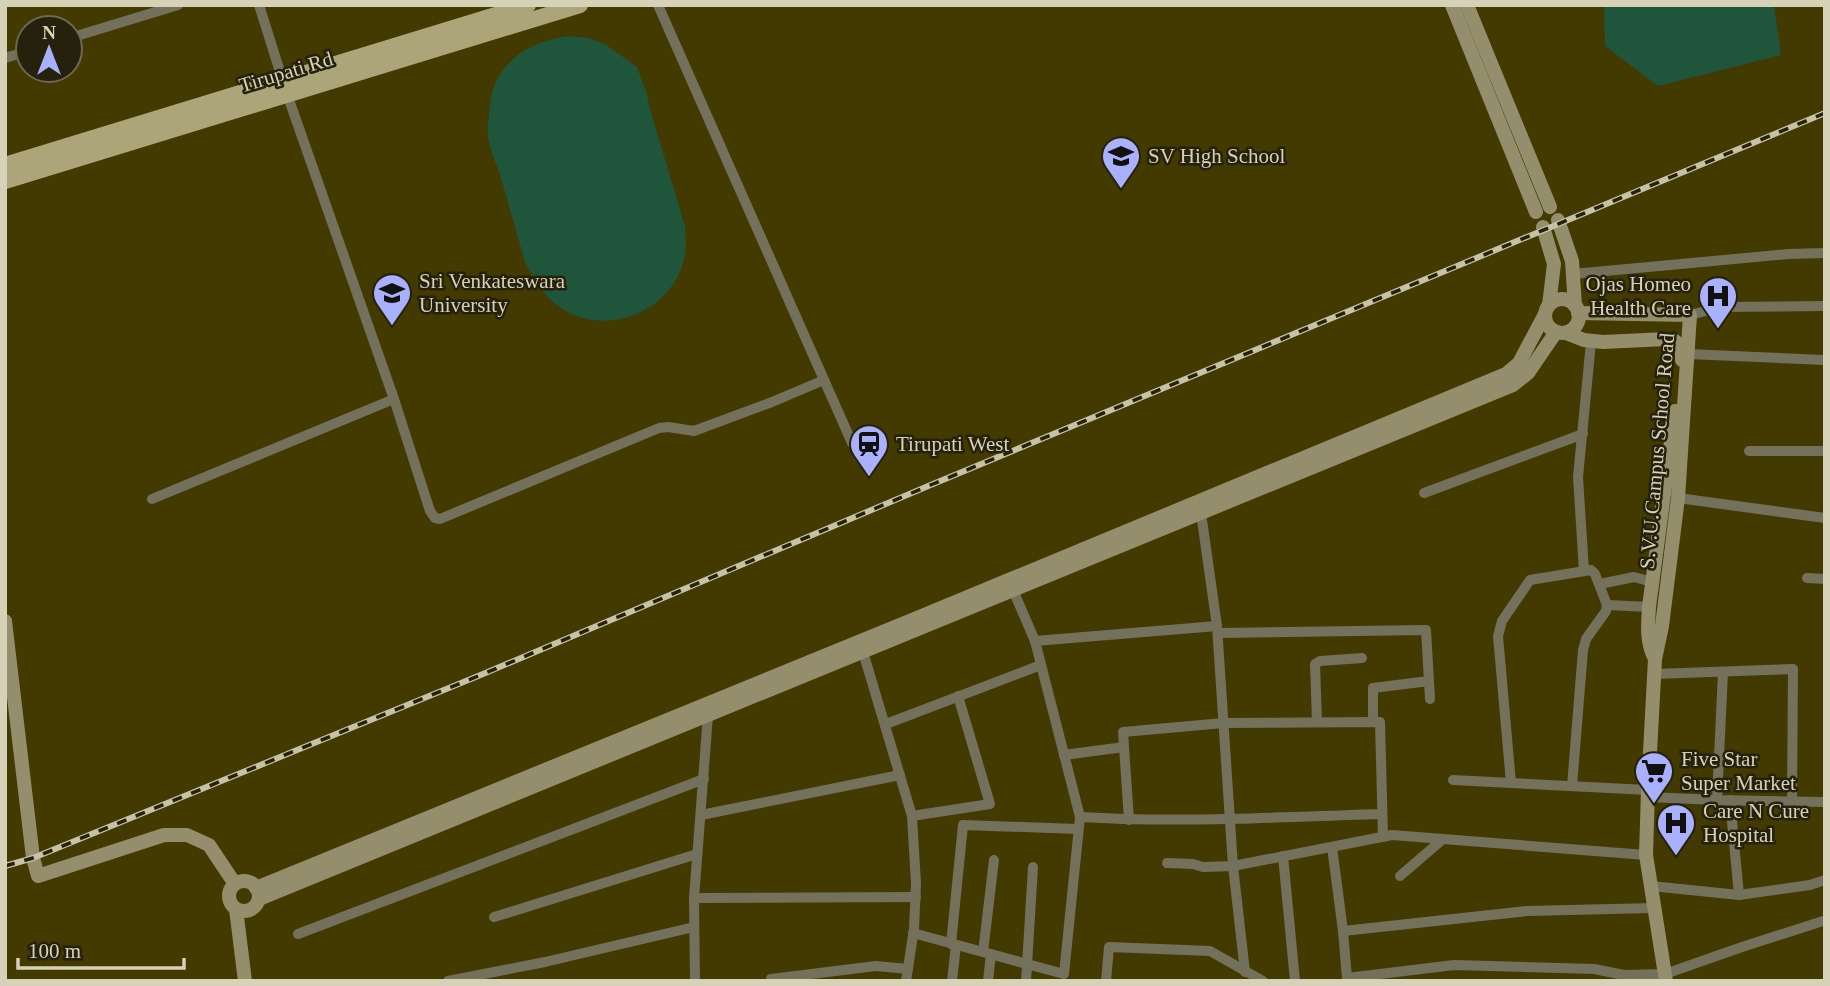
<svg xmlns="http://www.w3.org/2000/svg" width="1830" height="986" viewBox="0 0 1830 986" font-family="Georgia,serif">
  <rect width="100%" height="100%" fill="#423a01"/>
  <!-- green -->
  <g fill="#1e553b">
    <path d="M1604 5H1774L1781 55 1658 86 1605 46Z"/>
    <path d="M569 36 588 38 605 44 637 67 646 91 650 109 685 226C686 238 687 251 683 263 668 314 605 337 561 308 544 297 534 279 525 262 517 234 509 206 501 178 497 165 490 151 488 137 487 130 488 122 489 115 490 66 524 42 569 36Z"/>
  </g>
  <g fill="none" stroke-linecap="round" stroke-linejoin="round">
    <!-- street -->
    <g stroke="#73705b" stroke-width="10">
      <path d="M658 5 852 443"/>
      <path d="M70 38 178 5"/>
      <path d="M5 58 28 51"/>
      <path d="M1573 274 1789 254 1825 253"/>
      <path d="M1690 315 1721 307 1825 306"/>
      <path d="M1688 354 1825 360"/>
      <path d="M394 399 430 511 435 518 440 519 659 428 668 427 694 431 772 402 824 380"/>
      <path d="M1749 451H1825"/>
      <path d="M1424 493 1583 434"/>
      <path d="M1678 498 1825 518"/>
      <path d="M152 499 394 399 287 94 259 5"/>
      <path d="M1201 513 1217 626 1233 866 1392 835 1646 855"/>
      <path d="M1584 571 1578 477 1591 342"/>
      <path d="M1807 578 1825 579"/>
      <path d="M1600 584 1634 577 1652 582"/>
      <path d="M1013 590 1035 641"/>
      <path d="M1607 605 1649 607"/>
      <path d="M1217 626 1035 641 1080 817C1180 823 1281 817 1382 814"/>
      <path d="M1218 633 1426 630 1430 699"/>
      <path d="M863 652 912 816 916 884 914 929 906 981"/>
      <path d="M1654 674 1793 669 1792 801"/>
      <path d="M1317 722 1315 664 1320 661 1362 658"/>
      <path d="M1373 722V688L1429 681"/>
      <path d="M886 724 1041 665"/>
      <path d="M1064 755 1124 747"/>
      <path d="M1453 780 1648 790"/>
      <path d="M1511 783 1498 636 1502 621 1530 580 1591 570 1595 574 1607 605 1606 611 1586 639 1583 650 1572 786"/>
      <path d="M1648 797 1717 800 1825 802"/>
      <path d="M1717 800 1723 672"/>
      <path d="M1730 800 1739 895"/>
      <path d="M701 815 900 775"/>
      <path d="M912 816 990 804 958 696"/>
      <path d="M1129 820 1123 732 1224 723 1380 722 1383 837"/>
      <path d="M1332 847 1343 931 1347 978 1454 965 1594 969 1624 975 1665 974 1742 947 1823 921"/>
      <path d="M1283 856 1295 981"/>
      <path d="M1167 863 1193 864 1203 867 1233 866 1245 972"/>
      <path d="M1400 876 1443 839"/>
      <path d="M1651 886 1739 895 1810 885 1825 880"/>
      <path d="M694 898 916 897"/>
      <path d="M494 917 697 854"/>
      <path d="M1343 931 1527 911 1654 908"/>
      <path d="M913 933 1064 974 1080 817"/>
      <path d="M298 934 704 779"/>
      <path d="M951 944 963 825 1078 829"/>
      <path d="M983 952 994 860"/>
      <path d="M448 981 545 962 694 927"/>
      <path d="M695 981 694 898 708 715"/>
      <path d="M771 981V979L876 966 908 969"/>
      <path d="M952 981 956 945"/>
      <path d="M988 981 991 954"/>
      <path d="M1026 981 1033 867"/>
      <path d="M1106 981 1109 947 1210 951 1263 981"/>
    </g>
    <!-- secondary -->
    <g stroke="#948e6c" stroke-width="14">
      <path d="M1452 5 1536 212"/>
      <path d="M1467 5 1550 207"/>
      <path d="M1558 220 1572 261 1575 306"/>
      <path d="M1543 227 1554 264 1549 305"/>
      <circle cx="1562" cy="316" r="17"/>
      <path d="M1578 313 1690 315 1678 498 1662 626 1655 659 1648 790 1646 855 1666 981"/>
      <path d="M1566 333 1584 340 1603 342 1666 339 1675 341 1682 348V360"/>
      <path d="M5 621 33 858 38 876 164 835H187L209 845 235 884"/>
      <path d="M1655 659C1646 642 1648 625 1649 607L1675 411"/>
      <circle cx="244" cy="896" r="15"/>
      <path d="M256 888 917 618 1506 374 1519 363 1545 314"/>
      <path d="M259 899 1513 385 1528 373 1556 332"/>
      <path d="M236 909 245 981"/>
    </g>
    <!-- primary -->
    <g stroke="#aca579" stroke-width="16">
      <path d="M5 165 528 5"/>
      <path d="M5 181 580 5"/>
    </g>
    <defs>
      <path id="rail" d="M5 866 33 858 483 674 933 484 1825 113"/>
    </defs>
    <!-- rail casing -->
    <use href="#rail" stroke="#c6c2a5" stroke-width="6"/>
    <!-- rail -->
    <use href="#rail" stroke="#25210c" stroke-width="3.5" stroke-dasharray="10" stroke-linecap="butt"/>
  </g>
  <!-- icons -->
  <defs>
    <symbol id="school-pin" viewBox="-11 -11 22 30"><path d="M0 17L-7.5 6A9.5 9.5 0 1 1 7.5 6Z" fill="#a9b0fc" stroke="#25210c"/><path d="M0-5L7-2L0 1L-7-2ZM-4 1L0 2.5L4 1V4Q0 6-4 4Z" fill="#111"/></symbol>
    <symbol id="university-pin" viewBox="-11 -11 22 30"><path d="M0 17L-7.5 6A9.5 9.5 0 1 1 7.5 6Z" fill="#a9b0fc" stroke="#25210c"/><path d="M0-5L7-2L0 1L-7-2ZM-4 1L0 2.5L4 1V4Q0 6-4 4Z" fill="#111"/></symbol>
    <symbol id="hospital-pin" viewBox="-11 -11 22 30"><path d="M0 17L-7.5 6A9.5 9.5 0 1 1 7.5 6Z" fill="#a9b0fc" stroke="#25210c"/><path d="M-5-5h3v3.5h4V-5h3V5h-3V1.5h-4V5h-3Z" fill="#111"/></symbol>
    <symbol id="station-pin" viewBox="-11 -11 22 30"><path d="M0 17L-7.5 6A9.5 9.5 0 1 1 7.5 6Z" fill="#a9b0fc" stroke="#25210c"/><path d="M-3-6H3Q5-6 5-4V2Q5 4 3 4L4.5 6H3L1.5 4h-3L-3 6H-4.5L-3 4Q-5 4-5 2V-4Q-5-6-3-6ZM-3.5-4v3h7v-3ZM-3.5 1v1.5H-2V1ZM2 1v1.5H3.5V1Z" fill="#111"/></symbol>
    <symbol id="supermarket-pin" viewBox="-11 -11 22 30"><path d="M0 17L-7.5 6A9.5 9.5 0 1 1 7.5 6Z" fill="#a9b0fc" stroke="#25210c"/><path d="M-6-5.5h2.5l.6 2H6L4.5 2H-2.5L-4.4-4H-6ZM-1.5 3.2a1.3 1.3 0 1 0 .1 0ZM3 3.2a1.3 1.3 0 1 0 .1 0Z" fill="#111"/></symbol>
  </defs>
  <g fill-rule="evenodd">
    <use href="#school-pin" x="1099" y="134" width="44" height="60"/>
    <use href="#university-pin" x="370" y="271" width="44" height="60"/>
    <use href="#hospital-pin" x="1696" y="274" width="44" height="60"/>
    <use href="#station-pin" x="847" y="422" width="44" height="60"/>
    <use href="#supermarket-pin" x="1632" y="749" width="44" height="60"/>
    <use href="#hospital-pin" x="1654" y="801" width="44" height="60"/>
  </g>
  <g text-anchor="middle" stroke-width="5" stroke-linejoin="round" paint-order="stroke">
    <!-- street labels -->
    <g font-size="21" fill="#d6d2b8" stroke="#25210c">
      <text transform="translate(286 72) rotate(-17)" y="7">Tirupati Rd</text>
      <text transform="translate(1657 451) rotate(-85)" y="7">S.V.U.Campus School Road</text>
    </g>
    <!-- poi labels -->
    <g font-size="21" fill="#d6d2b8" stroke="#25210c" text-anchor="start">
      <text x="1148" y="163">SV High School</text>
      <text x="419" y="288">Sri Venkateswara<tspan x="419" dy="24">University</tspan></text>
      <text x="1691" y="291" text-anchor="end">Ojas Homeo<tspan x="1691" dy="24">Health Care</tspan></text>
      <text x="896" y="451">Tirupati West</text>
      <text x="1681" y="766">Five Star<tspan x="1681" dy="24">Super Market</tspan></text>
      <text x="1703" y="818">Care N Cure<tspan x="1703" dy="24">Hospital</tspan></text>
    </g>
  </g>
  <!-- border -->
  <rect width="1830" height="986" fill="none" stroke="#d6d2b8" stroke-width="14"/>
  <!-- north arrow -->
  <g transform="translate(49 49)"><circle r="33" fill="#25210c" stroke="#6c6851" stroke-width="2"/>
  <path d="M0-5L12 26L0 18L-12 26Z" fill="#a9b0fc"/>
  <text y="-10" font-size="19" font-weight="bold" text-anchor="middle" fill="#d6d2b8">N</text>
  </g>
  <!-- scale -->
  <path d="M18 958v10h166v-10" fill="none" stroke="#d6d2b8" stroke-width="3.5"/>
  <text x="28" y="958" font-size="21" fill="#d6d2b8" stroke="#25210c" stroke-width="5" paint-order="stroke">100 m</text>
</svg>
